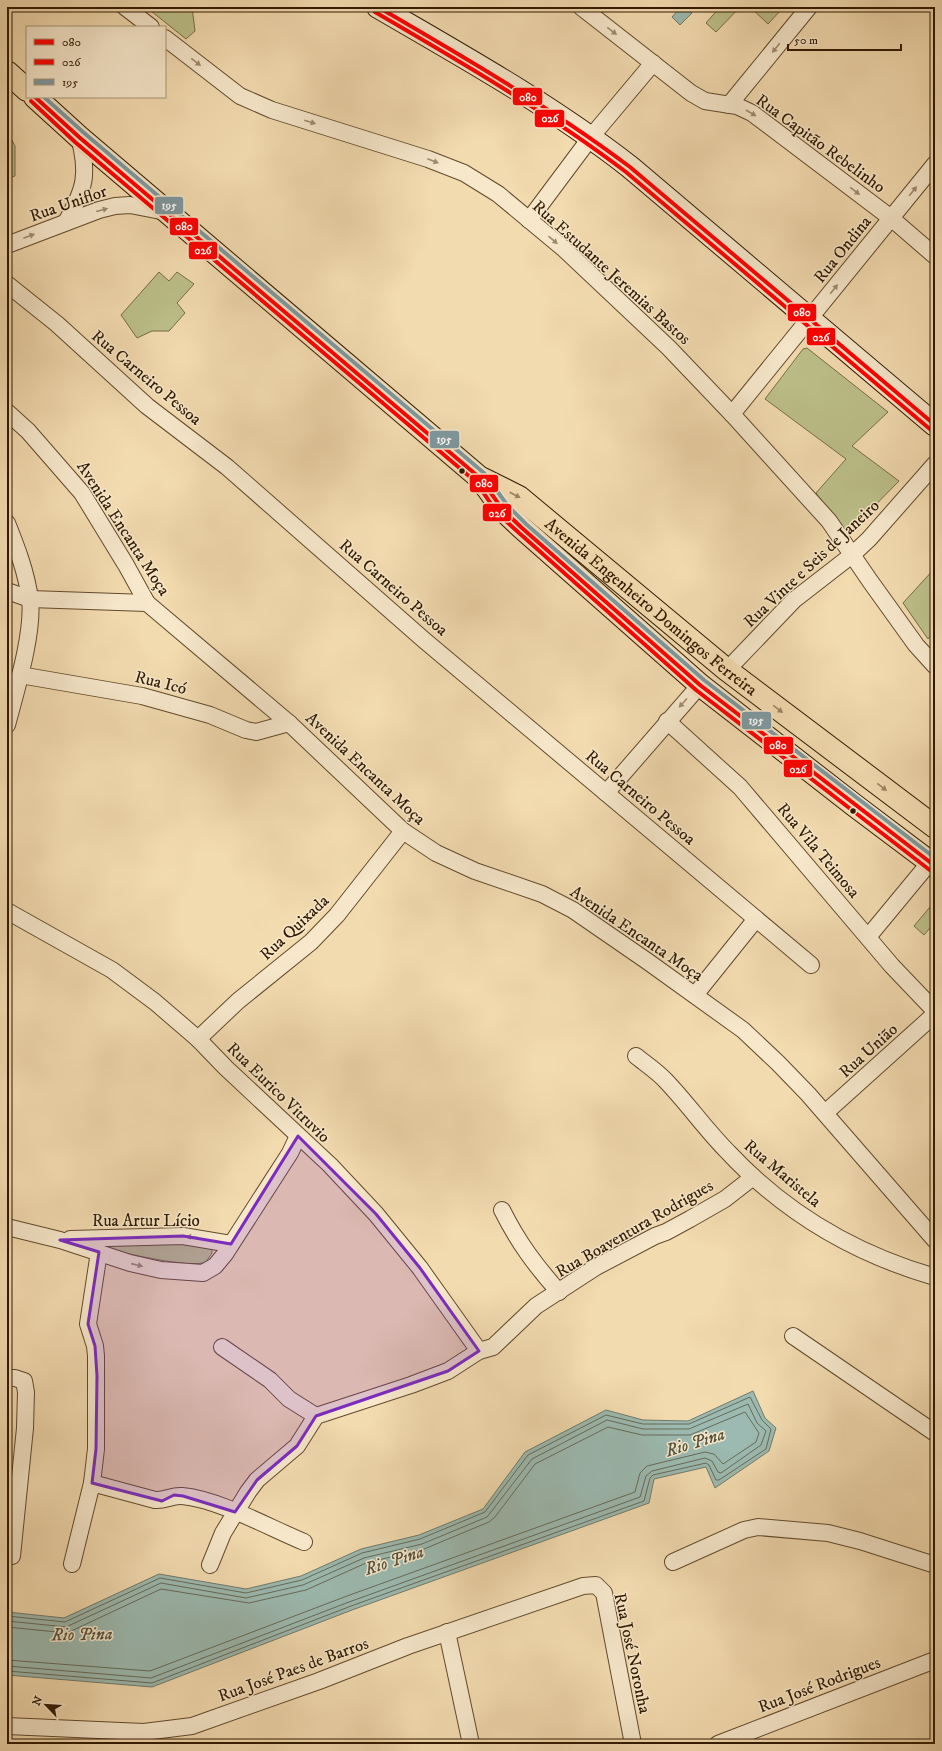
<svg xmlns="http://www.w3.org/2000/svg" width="942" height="1751" viewBox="0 0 942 1751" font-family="'IM FELL DW Pica',serif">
  <rect width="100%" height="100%" fill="#f3dbb0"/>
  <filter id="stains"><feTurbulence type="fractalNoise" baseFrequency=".005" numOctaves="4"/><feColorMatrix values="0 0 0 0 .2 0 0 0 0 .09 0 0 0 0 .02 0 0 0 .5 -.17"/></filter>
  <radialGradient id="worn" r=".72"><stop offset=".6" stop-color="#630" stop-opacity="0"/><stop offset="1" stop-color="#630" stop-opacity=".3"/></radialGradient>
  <!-- green -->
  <g fill="#bdc08a" stroke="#776d45">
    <path d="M146 7H192L195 31 186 39Z"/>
    <path d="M720 7H740L716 32 706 23Z"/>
    <path d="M750 7H773L779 12 768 24Z"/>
    <path d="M7 131 15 146V176L7 178Z"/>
    <path d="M159 272 169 281 177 272 194 284 177 303 185 313 169 331H152L137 338 121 315Z"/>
    <path d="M807 348 888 412 852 446 899 481 847 534 816 493 846 459 765 399 803 349Z"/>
    <path d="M935 568V631L928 639 903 603Z"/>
    <path d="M935 901V922L924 935 914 926Z"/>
    <path d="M165 1241 212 1248V1253L206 1262C191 1269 126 1253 106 1249L104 1247 105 1244Z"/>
  </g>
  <!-- water -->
  <g fill="#9cbab1" stroke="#717a6a">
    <path d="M681 7H685L692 13 680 25 672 17Z"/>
    <path d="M753 1391 765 1418 776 1428 769 1451 715 1488 706 1467 654 1479 649 1503 352 1610 152 1687 7 1675V1612L64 1618 159 1574 246 1589 301 1576 361 1549 419 1535 483 1509 525 1452 606 1410 643 1420 688 1421Z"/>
  </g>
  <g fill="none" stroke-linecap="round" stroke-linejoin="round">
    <!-- shore -->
    <g stroke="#666a58" stroke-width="1">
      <path d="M7 1616 65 1622 160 1578 246 1593 302 1580 362 1553 420 1539 485 1512 528 1455 606 1415 643 1424H689L750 1397 762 1420 771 1429 766 1449 719 1480H716L709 1465 706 1463 653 1475 650 1478 644 1501 351 1606 152 1683 7 1671"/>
      <path d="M7 1621 66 1627 161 1583 246 1598 303 1585 364 1558 422 1544 487 1517 532 1459 607 1420 643 1429H689L748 1404 757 1423 766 1431 761 1445 721 1473 718 1472 712 1461 705 1458 652 1471 646 1476 640 1497 349 1602 151 1678 7 1666"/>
      <path d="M7 1627 67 1633 161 1589 249 1603 306 1590 366 1563 424 1549 489 1522 495 1517 535 1464 608 1427 642 1435H690L745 1412 759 1433 756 1442 723 1464 714 1454 705 1452 647 1466 640 1473 635 1492 347 1596 150 1671 7 1660"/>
    </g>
    <defs>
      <g id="minor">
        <path d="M125 7 151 27"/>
        <path d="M581 7 691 93 705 101 737 106 752 113 891 218 935 256"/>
        <path d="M165 38 240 96 272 110 428 159 464 173 498 194 563 248 669 348 732 414 829 521 870 581 916 645 935 666"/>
        <path d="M729 105 809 7"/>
        <path d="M529 220 591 137 653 63"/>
        <path d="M66 222C85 189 89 174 79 137"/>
        <path d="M7 245 99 210 115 206 130 205 166 212"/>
        <path d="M7 284 57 324 147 406 227 467 424 640 811 965"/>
        <path d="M7 412 28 431 82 493 126 565 147 603 289 723 403 831 436 853 475 871 542 894 573 910 647 961 743 1030 778 1063 808 1094 935 1240"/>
        <path d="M732 414 935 164"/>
        <path d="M7 523C17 548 26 571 30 599 34 632 16 691 7 725"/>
        <path d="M7 591 30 599 147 603"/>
        <path d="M727 670 794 600 852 555 869 539 935 464"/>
        <path d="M20 675 142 696 210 715 246 730 256 732 289 723"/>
        <path d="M667 721 740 787 892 966 935 1011"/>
        <path d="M606 793 700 685"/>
        <path d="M7 911 112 970 155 1002 198 1039 226 1068 330 1165 376 1214 420 1268 479 1351"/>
        <path d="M868 937 935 856"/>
        <path d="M695 995 756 919"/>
        <path d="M198 1039 238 1001 311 942 337 915 403 831"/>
        <path d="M636 1056C646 1064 658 1072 666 1081 688 1104 706 1130 728 1152 785 1213 855 1254 935 1277"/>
        <path d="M825 1113 935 1014"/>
        <path d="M502 1210C518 1242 535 1265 559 1292"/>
        <path d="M7 1227 60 1240 130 1263 161 1270 203 1273 215 1266 225 1254 290 1153 298 1136"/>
        <path d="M70 1239 183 1236 231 1244"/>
        <path d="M793 1336 935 1433"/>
        <path d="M222 1347 270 1380 289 1399 316 1416"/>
        <path d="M7 1378H15L24 1381 26 1392 25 1428 12 1556"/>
        <path d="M92 1483 155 1500C165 1501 172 1495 182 1496 218 1499 270 1528 304 1542"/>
        <path d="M673 1562 744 1530 758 1527 828 1533 860 1541 935 1565"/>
        <path d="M72 1564 92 1483 96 1449V1356L95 1346 88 1324 99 1252"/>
        <path d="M210 1565 223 1533 248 1492 257 1480 297 1446 316 1416 411 1385 448 1371 479 1351 493 1347 536 1306 596 1267 655 1236 666 1232 690 1219 725 1199 752 1178"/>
        <path d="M447 1632 471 1744"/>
        <path d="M7 1726 144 1732 192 1726 319 1681 408 1646 583 1586 596 1585 604 1593 633 1744"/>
        <path d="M718 1744 935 1660"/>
      </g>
      <path id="secondary" d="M378 7C464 57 552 106 630 167L935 425"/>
      <g id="primary">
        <path d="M7 72 27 90"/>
        <path d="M35 97 79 137 480 478 503 510 522 528 700 685 854 805 935 866"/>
        <path id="s1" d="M483 479 519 497 727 670 935 827"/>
      </g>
    </defs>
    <!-- minor casing -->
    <use href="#minor" stroke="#624a2c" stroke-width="18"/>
    <!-- secondary casing -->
    <use href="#secondary" stroke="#311a00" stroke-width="24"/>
    <!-- primary casing -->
    <use href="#primary" stroke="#311a00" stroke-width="24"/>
    <!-- minor -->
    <use href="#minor" stroke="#f7e8cc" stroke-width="16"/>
    <!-- secondary -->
    <use href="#secondary" stroke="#f7e8cc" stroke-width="22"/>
    <!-- primary -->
    <use href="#primary" stroke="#f3dbb0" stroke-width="22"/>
    <defs>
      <g id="bus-1">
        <path d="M378 7C464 57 550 107 630 167L935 425"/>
        <path d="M35 97 79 137 480 478 503 510 522 528 700 685 935 866"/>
      </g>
      <g id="bus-2">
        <path d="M375 12C461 62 547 112 626 172L931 430"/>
        <path d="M31 101 75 142 476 482 498 514 518 532 696 690 931 871"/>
      </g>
      <path id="bus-3" d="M44 97 83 132 484 473 508 506 526 524 704 680 935 858"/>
    </defs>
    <!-- bus-1 casing -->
    <use href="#bus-1" stroke="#f7e8cc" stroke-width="7"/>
    <!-- bus-2 casing -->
    <use href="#bus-2" stroke="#f7e8cc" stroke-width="7"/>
    <!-- bus-3 casing -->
    <use href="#bus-3" stroke="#f7e8cc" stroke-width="7"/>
    <!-- bus-1 -->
    <use href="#bus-1" stroke="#f00" stroke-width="4"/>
    <!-- bus-2 -->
    <use href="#bus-2" stroke="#f00" stroke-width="4"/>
    <!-- bus-3 -->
    <use href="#bus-3" stroke="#7e99a1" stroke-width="4"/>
  </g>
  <!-- one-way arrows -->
  <defs><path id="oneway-solid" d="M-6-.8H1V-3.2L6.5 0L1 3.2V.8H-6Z"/></defs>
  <g fill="#9e8b70">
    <use href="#oneway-solid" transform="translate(612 31) rotate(38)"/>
    <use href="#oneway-solid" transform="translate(776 48) rotate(129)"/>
    <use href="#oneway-solid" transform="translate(196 62) rotate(38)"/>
    <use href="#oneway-solid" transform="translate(751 113) rotate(30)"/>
    <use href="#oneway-solid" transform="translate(310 122) rotate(17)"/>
    <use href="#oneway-solid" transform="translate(433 161) rotate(21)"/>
    <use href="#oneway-solid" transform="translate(855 191) rotate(37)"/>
    <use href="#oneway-solid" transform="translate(913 191) rotate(-51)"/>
    <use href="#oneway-solid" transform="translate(102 210) rotate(-15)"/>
    <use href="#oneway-solid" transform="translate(29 236) rotate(-21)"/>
    <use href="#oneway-solid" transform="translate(553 240) rotate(40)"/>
    <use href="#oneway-solid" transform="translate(834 289) rotate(-51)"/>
    <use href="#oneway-solid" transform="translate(683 703) rotate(132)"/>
    <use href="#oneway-solid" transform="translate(192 1237) rotate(-174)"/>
    <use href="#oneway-solid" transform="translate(137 1265) rotate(13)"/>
  </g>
  <g fill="#9c8461">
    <use href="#oneway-solid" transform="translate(515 495) rotate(28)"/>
    <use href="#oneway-solid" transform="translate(778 709) rotate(37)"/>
    <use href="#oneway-solid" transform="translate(882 787) rotate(37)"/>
  </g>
  <!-- marked area -->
  <path fill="#7b2cbf" fill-opacity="0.2" stroke="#7b2cbf" stroke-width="3" stroke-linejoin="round" d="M298 1136 376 1214 420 1268 479 1351 448 1371 316 1416 297 1446 257 1480 235 1512 183 1496 174 1495 162 1501 92 1483 96 1449 97 1376 95 1346 88 1324 99 1252 60 1240 183 1236 231 1244Z"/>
  <!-- markers -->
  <g fill="#311a00" stroke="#f7e8cc" stroke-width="1.5">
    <circle cx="462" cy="471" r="3.5"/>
    <circle cx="853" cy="811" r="3.5"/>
  </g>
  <g text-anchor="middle" stroke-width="3" stroke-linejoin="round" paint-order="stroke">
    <!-- street labels -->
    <g font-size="17" fill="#311a00" stroke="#f7e8cc">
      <text transform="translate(821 143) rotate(36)" y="6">Rua Capitão Rebelinho</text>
      <text transform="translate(68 203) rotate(-19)" y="6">Rua Uniflor</text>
      <text transform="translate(842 249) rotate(-51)" y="6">Rua Ondina</text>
      <text transform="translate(612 272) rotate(42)" y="6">Rua Estudante Jeremias Bastos</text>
      <text transform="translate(147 377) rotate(40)" y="6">Rua Carneiro Pessoa</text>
      <text transform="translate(124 528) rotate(57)" y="6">Avenida Encanta Moça</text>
      <text transform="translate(811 563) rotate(-43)" y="6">Rua Vinte e Seis de Janeiro</text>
      <text transform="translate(394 587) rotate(41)" y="6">Rua Carneiro Pessoa</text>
      <text dy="6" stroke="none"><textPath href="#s1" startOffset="212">Avenida Engenheiro Domingos Ferreira</textPath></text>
      <text transform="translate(161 682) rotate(14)" y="6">Rua Icó</text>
      <text transform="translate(366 768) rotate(43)" y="6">Avenida Encanta Moça</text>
      <text transform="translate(641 797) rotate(40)" y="6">Rua Carneiro Pessoa</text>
      <text transform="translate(819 850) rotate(50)" y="6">Rua Vila Teimosa</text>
      <text transform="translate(294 927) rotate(-43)" y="6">Rua Quixada</text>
      <text transform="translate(637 933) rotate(34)" y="6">Avenida Encanta Moça</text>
      <text transform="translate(868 1050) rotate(-42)" y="6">Rua União</text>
      <text transform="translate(279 1092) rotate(44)" y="6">Rua Eurico Vitruvio</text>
      <text transform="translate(783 1173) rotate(40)" y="6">Rua Maristela</text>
      <text x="146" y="1226">Rua Artur Lício</text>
      <text transform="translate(634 1228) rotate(-30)" y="6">Rua Boaventura Rodrigues</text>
      <text transform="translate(633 1653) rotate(78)" y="6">Rua José Noronha</text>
      <text transform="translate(293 1669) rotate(-20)" y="6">Rua José Paes de Barros</text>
      <text transform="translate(819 1684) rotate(-21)" y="6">Rua José Rodrigues</text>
    </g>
    <!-- water labels -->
    <g font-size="18" font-style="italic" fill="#56523e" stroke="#f7e8cc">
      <text transform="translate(695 1442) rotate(-17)" y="6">Rio Pina</text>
      <text transform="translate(394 1560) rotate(-18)" y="6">Rio Pina</text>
      <text transform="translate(82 1634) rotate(-1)" y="6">Rio Pina</text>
    </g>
  </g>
  <g stroke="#f7e8cc" stroke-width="1.5">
    <rect x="512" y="87" width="31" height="19" rx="4" fill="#f00"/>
    <rect x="534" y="109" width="31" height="19" rx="4" fill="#f00"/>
    <rect x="154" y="196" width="30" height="19" rx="4" fill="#7e99a1"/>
    <rect x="169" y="217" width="30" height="19" rx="4" fill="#f00"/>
    <rect x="188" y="241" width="30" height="19" rx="4" fill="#f00"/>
    <rect x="787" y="303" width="30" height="19" rx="4" fill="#f00"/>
    <rect x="806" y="327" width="30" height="19" rx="4" fill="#f00"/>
    <rect x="429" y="430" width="31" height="19" rx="4" fill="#7e99a1"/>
    <rect x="469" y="474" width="30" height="19" rx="4" fill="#f00"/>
    <rect x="482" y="503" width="30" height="19" rx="4" fill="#f00"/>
    <rect x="741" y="711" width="31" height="19" rx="4" fill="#7e99a1"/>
    <rect x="763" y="736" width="31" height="19" rx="4" fill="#f00"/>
    <rect x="783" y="759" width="30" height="19" rx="4" fill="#f00"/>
  </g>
  <g font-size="11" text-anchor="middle" font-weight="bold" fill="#fff">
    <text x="528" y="101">080</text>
    <text x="550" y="122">026</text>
    <text x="169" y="209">195</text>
    <text x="184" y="230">080</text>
    <text x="203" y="254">026</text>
    <text x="802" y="316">080</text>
    <text x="821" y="341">026</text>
    <text x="444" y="443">195</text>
    <text x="484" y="487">080</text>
    <text x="497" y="517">026</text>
    <text x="756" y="724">195</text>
    <text x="778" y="749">080</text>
    <text x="798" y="773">026</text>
  </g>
  <!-- margin -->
  <rect width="942" height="1751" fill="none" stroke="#f3dbb0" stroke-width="24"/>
  <rect x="8" y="8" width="926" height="1735" fill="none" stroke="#311a00" stroke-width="2"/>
  <rect x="12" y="12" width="918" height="1727" fill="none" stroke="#311a00"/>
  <!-- legend -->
  <rect x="26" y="26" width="140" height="72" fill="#f7e8cc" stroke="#a8967a"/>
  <rect x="34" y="39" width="20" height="6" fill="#ff0000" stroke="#a8967a"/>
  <text x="62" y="46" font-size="12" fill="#311a00">080</text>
  <rect x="34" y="59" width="20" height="6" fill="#ff0000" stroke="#a8967a"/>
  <text x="62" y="66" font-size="12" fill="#311a00">026</text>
  <rect x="34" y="79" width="20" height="6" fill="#7e99a1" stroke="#a8967a"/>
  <text x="62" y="86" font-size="12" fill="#311a00">195</text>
  <!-- north arrow -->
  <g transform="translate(46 1705) rotate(295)" stroke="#f7e8cc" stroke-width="3" paint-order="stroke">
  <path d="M0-3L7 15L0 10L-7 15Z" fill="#311a00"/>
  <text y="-6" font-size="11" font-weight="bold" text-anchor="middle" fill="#311a00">N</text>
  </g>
  <!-- scale -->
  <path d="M788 44v6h113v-6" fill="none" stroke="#311a00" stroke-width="2"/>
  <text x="794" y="44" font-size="12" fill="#311a00" stroke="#f7e8cc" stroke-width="3" paint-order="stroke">50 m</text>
  <rect width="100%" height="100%" filter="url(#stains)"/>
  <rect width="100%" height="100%" fill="url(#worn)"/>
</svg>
